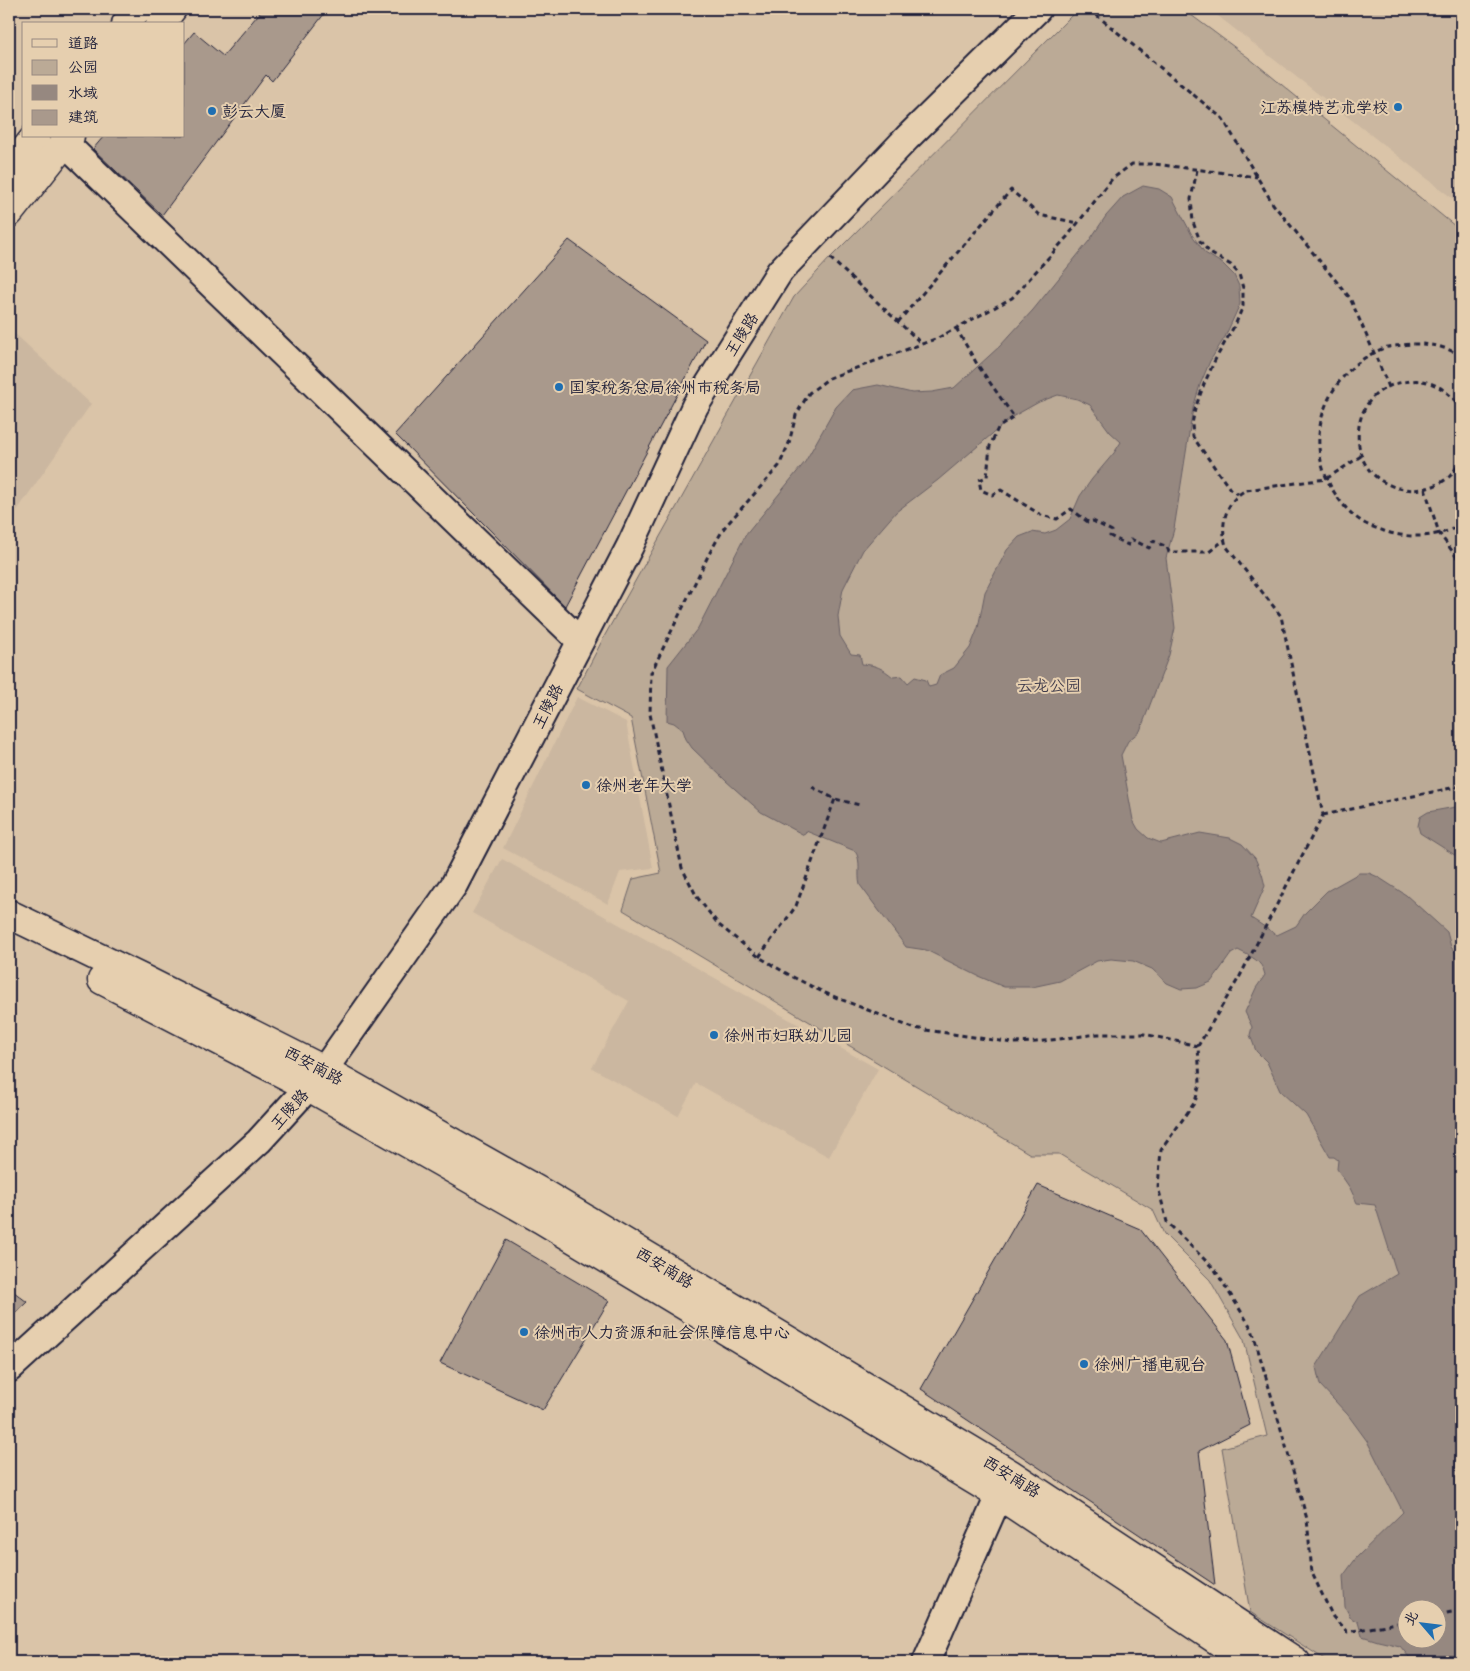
<svg xmlns="http://www.w3.org/2000/svg" width="1470" height="1671" viewBox="0 0 1470 1671" font-family="Sriracha,'LXGW WenKai TC',sans-serif">
  <rect width="100%" height="100%" fill="#dac4a8"/>
  <filter id="ink" filterUnits="userSpaceOnUse"><feTurbulence type="fractalNoise" baseFrequency=".02" numOctaves="2"/><feDisplacementMap in="SourceGraphic" scale="10" xChannelSelector="R" yChannelSelector="G"/><feConvolveMatrix kernelMatrix="1 2 1 2 8 2 1 2 1" color-interpolation-filters="sRGB"/></filter>
  <g filter="url(#ink)">
    <!-- built -->
    <g fill="#cbb7a0">
      <path d="M1209 9H1461V205Z"/>
      <path d="M12 331 91 404 9 522V334Z"/>
      <path d="M577 697 626 722 653 868 620 872 608 904 503 848Z"/>
      <path d="M502 859 878 1069 829 1157 696 1083 678 1116 592 1068 629 1001 472 913Z"/>
    </g>
    <!-- green -->
    <path fill="#bbaa96" stroke="#6e6668" fill-rule="evenodd" d="M1078 9H1183L1249 58 1461 231V1662H1329L1250 1612 1222 1448 1267 1436 1244 1340 1210 1280 1164 1234 1153 1210 1059 1154H1030L623 910 633 879 661 873 631 718 577 689 605 635 794 297 830 258ZM1408 1608H1438V1638H1408Z"/>
    <!-- water -->
    <g fill="#968880" stroke="#685f64" fill-rule="evenodd">
      <path d="M1143 186 1159 189 1172 197 1192 235 1205 253 1223 264 1234 275 1239 286 1240 304 1225 337 1210 361 1200 385 1193 408 1174 529 1166 558 1175 628 1169 655 1140 731 1128 741 1121 755 1133 820 1138 829 1148 838 1161 843 1200 833 1230 838 1242 844 1255 858 1262 874 1265 886 1251 918 1277 935 1296 926 1305 913 1327 891 1359 873H1369L1378 877 1406 895 1447 932 1451 947 1461 960V1662H1413L1400 1646 1378 1641 1362 1636 1358 1622 1351 1618 1345 1607 1343 1576 1357 1557 1403 1512 1367 1441 1348 1415 1320 1385 1316 1367 1360 1296 1397 1274 1375 1205 1357 1203 1350 1188 1337 1169 1338 1160 1334 1157H1330L1306 1115 1280 1091 1267 1062 1256 1051 1250 1035 1252 1027 1245 1012 1256 988 1265 975C1262 960 1251 957 1238 950L1231 954 1211 982 1197 988 1181 989 1167 983 1152 969 1133 961 1111 959 1097 961 1060 981 1032 987H1004L978 976 926 950 906 947 860 885C857 874 862 861 855 851L806 831 804 835 761 812 726 781 692 748 686 739 683 730 674 723 667 721 668 666 698 628 745 536 805 462 836 407 852 390 878 385 912 393 932 392 954 388 1000 346 1033 310 1089 241 1106 216 1123 197ZM1058 395 1077 399 1090 405 1110 432 1121 442 1114 453 1092 479 1080 496 1070 519 1056 530 1045 534 1032 532 1019 537 1007 550 985 592 978 628 970 648 954 668 940 675 936 685 929 687 926 680 915 677 908 683 902 676 893 677C882 668 876 665 862 664L860 655 851 654 840 636 838 616 843 589 863 550 896 512 938 480 1012 417 1039 402ZM1408 1608H1438V1638H1408Z"/>
      <path d="M1461 806V859L1420 833 1418 826 1420 817 1428 812Z"/>
    </g>
    <!-- building -->
    <g fill="#a9998c" stroke="#22223b">
      <path d="M263 9H328L272 81 266 75 162 215 93 149 104 136H184V44L194 32 223 56Z"/>
      <path d="M569 240 706 340 565 606 395 434Z"/>
      <path d="M1038 1185 1140 1229 1227 1340 1250 1425 1199 1451 1215 1585 921 1389Z"/>
      <path d="M506 1240 609 1301 543 1410 440 1363Z"/>
      <path d="M9 1288 27 1302 9 1319Z"/>
    </g>
    <g fill="none" stroke-linecap="round" stroke-linejoin="round">
      <defs>
        <g id="minor">
          <path d="M65 143 580 641"/>
          <path d="M9 1369 259 1141 324 1070 454 885 630 546 695 406 780 271 907 138 1038 9"/>
          <path d="M926 1662 1008 1475"/>
        </g>
        <g id="major">
          <path d="M126 24 138 9"/>
          <path d="M160 24 172 9"/>
          <path d="M9 170 36 136"/>
          <path d="M9 213 70 136"/>
          <path d="M9 914 145 980 324 1070 544 1194 1009 1473 1296 1662"/>
          <path d="M102 980 309 1087 541 1219 999 1495 1250 1662"/>
        </g>
      </defs>
      <!-- minor casing -->
      <use href="#minor" stroke="#22223b" stroke-width="30"/>
      <!-- major casing -->
      <use href="#major" stroke="#22223b" stroke-width="31"/>
      <!-- path -->
      <g stroke="#22223b" stroke-width="3" stroke-dasharray="5 4" stroke-linecap="butt">
        <path d="M1089 9 1223 119 1273 204 1350 298 1389 387"/>
        <path d="M1197 170 1191 199 1193 222 1200 241 1210 253 1231 265 1239 274 1243 288V306L1236 323 1215 360 1204 384 1195 409 1192 424 1193 437 1230 489 1238 494"/>
        <path d="M830 258 922 344"/>
        <path d="M898 322 1011 190 1039 215 1078 223"/>
        <path d="M956 328 977 364 1014 417 998 428 990 446 987 477 979 480 981 490 992 495 1001 490 1041 515 1057 519 1071 509 1088 522 1093 521 1112 531 1110 536 1128 545 1131 539 1149 548 1153 541 1167 547 1169 552H1209L1224 540"/>
        <path d="M1461 356C1444 345 1423 342 1403 345 1397 346 1390 346 1384 348 1326 371 1300 439 1334 492 1342 505 1353 517 1366 524 1372 527 1379 529 1384 531 1407 539 1441 538 1461 524"/>
        <path d="M1461 410C1452 393 1432 378 1411 381 1401 382 1392 384 1382 390 1355 406 1351 448 1370 471 1390 494 1428 496 1450 476 1454 472 1458 465 1461 460"/>
        <path d="M1361 456 1326 479 1246 490C1225 501 1220 525 1226 546L1281 616 1323 815 1240 976 1198 1046 1200 1083 1195 1102 1161 1150 1158 1187 1167 1222 1215 1270 1252 1329 1307 1519 1312 1573 1333 1617 1347 1632 1408 1621"/>
        <path d="M1425 489 1439 533 1461 563"/>
        <path d="M812 787 835 799 860 805"/>
        <path d="M1323 815 1461 786"/>
        <path d="M759 957 796 906 835 799"/>
        <path d="M1198 1046 1144 1034H1098L1036 1042 1013 1043 913 1028 825 993 791 976 759 957 719 925 697 897 682 868 650 714 651 673 709 554 724 528 779 466 789 443 796 415 809 393 829 378 938 338 1012 298 1067 237 1112 179 1132 164H1154L1257 177"/>
        <path d="M1438 1615 1461 1610"/>
      </g>
      <!-- minor -->
      <use href="#minor" stroke="#e6cfaf" stroke-width="26"/>
      <!-- major -->
      <use href="#major" stroke="#e6cfaf" stroke-width="28"/>
    </g>
  </g>
  <!-- markers -->
  <g fill="#1f6fb2" stroke="#e6cfaf" stroke-width="2">
    <circle cx="1398" cy="107" r="5"/>
    <circle cx="212" cy="111" r="5"/>
    <circle cx="559" cy="387" r="5"/>
    <circle cx="586" cy="785" r="5"/>
    <circle cx="714" cy="1035" r="5"/>
    <circle cx="524" cy="1332" r="5"/>
    <circle cx="1084" cy="1364" r="5"/>
  </g>
  <g text-anchor="middle" stroke-width="4" stroke-linejoin="round" paint-order="stroke">
    <!-- poi labels -->
    <g font-size="16" fill="#22223b" stroke="#e6cfaf" text-anchor="start">
      <text x="1388" y="113" text-anchor="end">江苏模特艺术学校</text>
      <text x="222" y="117">彭云大厦</text>
      <text x="569" y="393">国家税务总局徐州市税务局</text>
      <text x="596" y="791">徐州老年大学</text>
      <text x="724" y="1041">徐州市妇联幼儿园</text>
      <text x="534" y="1338">徐州市人力资源和社会保障信息中心</text>
      <text x="1094" y="1370">徐州广播电视台</text>
    </g>
    <!-- street labels -->
    <g font-size="16" fill="#22223b" stroke="#e6cfaf">
      <text transform="translate(741 334) rotate(-58)" y="6">王陵路</text>
      <text transform="translate(547 706) rotate(-63)" y="6">王陵路</text>
      <text transform="translate(314 1065) rotate(28)" y="6">西安南路</text>
      <text transform="translate(289 1109) rotate(-48)" y="6">王陵路</text>
      <text transform="translate(665 1267) rotate(31)" y="6">西安南路</text>
      <text transform="translate(1012 1476) rotate(32)" y="6">西安南路</text>
    </g>
    <!-- park labels -->
    <g font-size="16" fill="#413d4d" stroke="#e6cfaf">
      <text x="1049" y="691">云龙公园</text>
    </g>
  </g>
  <!-- margin -->
  <rect width="1470" height="1671" fill="none" stroke="#e6cfaf" stroke-width="30"/>
  <rect x="15" y="15" width="1440" height="1641" fill="none" stroke="#22223b" stroke-width="2" filter="url(#ink)"/>
  <!-- legend -->
  <rect x="22" y="22" width="162" height="115" fill="#e6cfaf" stroke="#988a81"/>
  <rect x="32" y="39" width="25" height="8" fill="#e6cfaf" stroke="#988a81"/>
  <text x="68" y="48" font-size="15" fill="#22223b">道路</text>
  <rect x="32" y="60" width="25" height="15" fill="#bbaa96" stroke="#988a81"/>
  <text x="68" y="72" font-size="15" fill="#22223b">公园</text>
  <rect x="32" y="85" width="25" height="15" fill="#968880" stroke="#988a81"/>
  <text x="68" y="98" font-size="15" fill="#22223b">水域</text>
  <rect x="32" y="110" width="25" height="15" fill="#a9998c" stroke="#988a81"/>
  <text x="68" y="122" font-size="15" fill="#22223b">建筑</text>
  <!-- north arrow -->
  <g transform="translate(1422 1624) rotate(298)"><circle r="24" fill="#e6cfaf" stroke="#988a81"/>
  <path d="M0-4L9 19L0 12L-9 19Z" fill="#1f6fb2"/>
  <text y="-8" font-size="14" font-weight="bold" text-anchor="middle" fill="#22223b">北</text>
  </g>
</svg>
